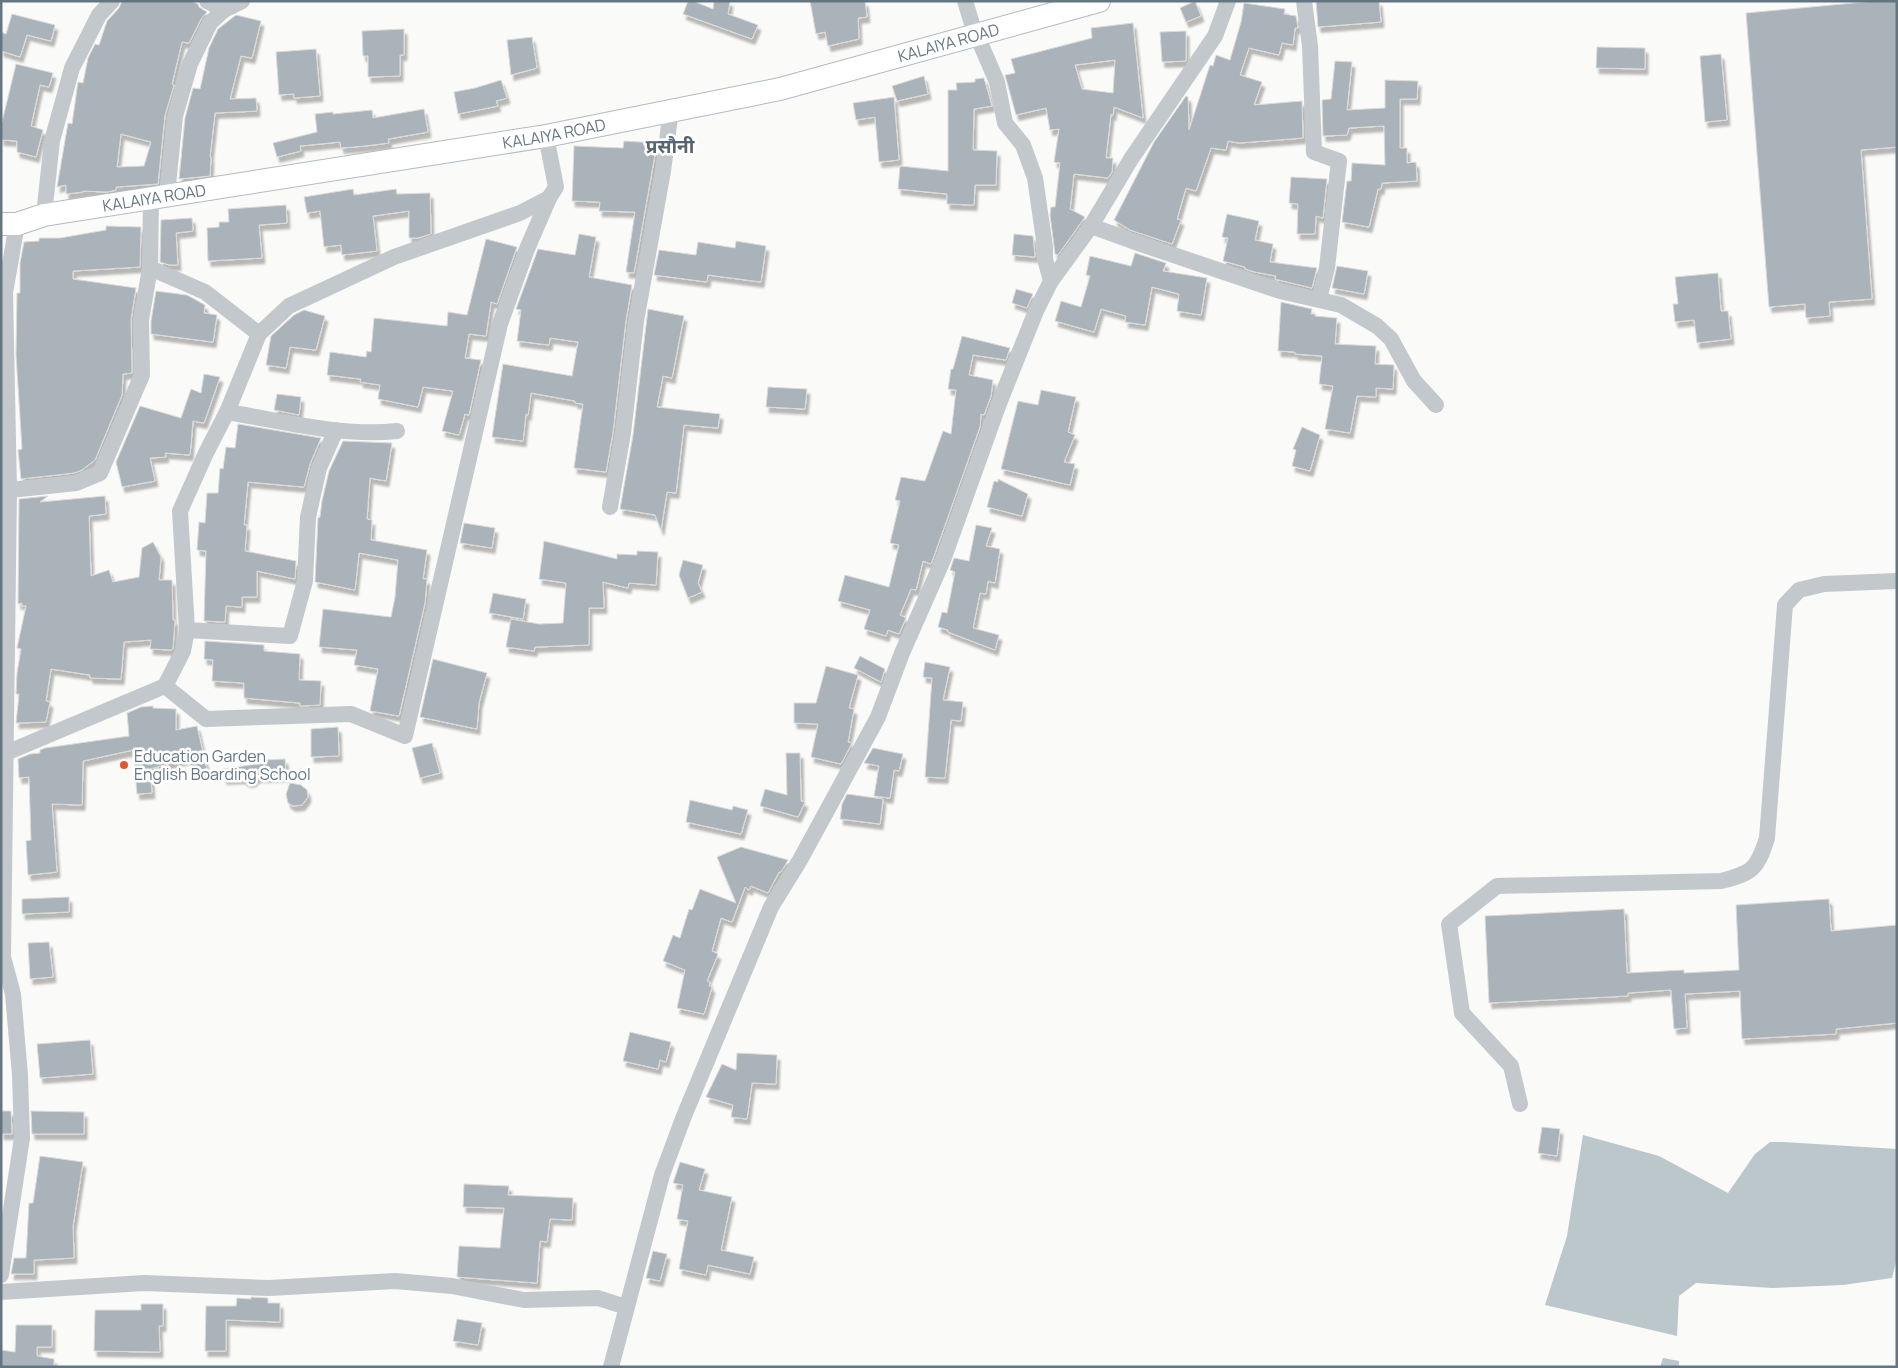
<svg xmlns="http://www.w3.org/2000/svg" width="1898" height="1368" viewBox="0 0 1898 1368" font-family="Manrope,'Noto Sans Devanagari',sans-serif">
  <defs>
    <filter id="shadow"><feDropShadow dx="3" dy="5.5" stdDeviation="1" flood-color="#0004"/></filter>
  </defs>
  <rect width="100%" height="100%" fill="#fafaf8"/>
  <!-- water -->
  <g fill="#bbc7cb">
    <path d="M1583 1135 1659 1156 1728 1193 1755 1154 1770 1142H1783L1897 1149V1258L1892 1278 1843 1285 1772 1288 1696 1283 1679 1296 1677 1336 1545 1305 1567 1236Z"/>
    <path d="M1663 1358 1679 1361V1367H1660Z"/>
  </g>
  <!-- building -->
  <g fill="#aab3b9" stroke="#dcdcda" fill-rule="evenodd" filter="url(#shadow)">
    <path d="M122 1H191L198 4 199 7 207 12 201 19 189 43 182 42 172 84 174 85 165 115 158 184 116 187V190L107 192 83 191V192L66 194V185L57 187 68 123 72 124 78 82 83 83 88 58 95 44 99 45 107 21 119 8ZM121 134 151 142 144 166 117 167Z"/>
    <path d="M688 1H693L713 9 714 1H730L728 14 758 25 752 39 683 14Z"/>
    <path d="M810 1H865L867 17 858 18 859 39 828 46 825 32 816 34Z"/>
    <path d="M1195 1 1201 16 1186 22 1180 8Z"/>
    <path d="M1316 1H1379L1381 22 1318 27Z"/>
    <path d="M1875 1H1897V147L1861 150 1872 299 1829 302 1830 316 1806 318 1805 304 1769 307 1746 13Z"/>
    <path d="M1244 3 1285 9 1284 14 1296 16 1298 28H1295L1293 45 1282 43 1279 55 1249 48 1240 75 1262 82 1254 105 1302 101 1303 138 1239 143 1228 141 1226 150 1211 148 1196 191 1186 188 1177 219 1181 220 1172 244 1130 230 1114 220 1154 142 1186 96 1188 97 1189 130 1210 65 1213 66 1216 55 1230 60 1241 22Z"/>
    <path d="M12 14 55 25 51 41 27 35 20 57 1 51V32L6 34Z"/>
    <path d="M236 15 261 21 252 58 241 56 230 99 256 98 257 111 215 113 210 157H211L210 176 179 179 185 118 193 88 200 89 209 48 218 29Z"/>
    <path d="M1133 23 1143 118 1114 107 1113 115 1111 114 1106 158H1113L1112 172 1108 178 1074 174 1070 209 1085 217 1058 255 1055 254 1050 215 1051 207H1055L1060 163 1054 162 1059 129 1050 130 1046 108 1016 115 1005 75 1015 73 1011 59 1092 38 1091 28ZM1115 60 1113 93 1082 89 1075 65Z"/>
    <path d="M404 29V55H400V76L368 77V56H363L362 31Z"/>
    <path d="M1186 31V61L1162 62 1160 32Z"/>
    <path d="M532 37 537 68 511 75 507 40Z"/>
    <path d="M1597 47 1645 48V69L1596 68Z"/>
    <path d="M316 49 320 96 294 98V94L279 95 276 52Z"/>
    <path d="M1721 54 1727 120 1705 122 1700 56Z"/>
    <path d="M1335 61 1352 62 1347 110 1385 108V80L1418 81 1417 99H1400V148H1407V163L1416 162 1417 181 1382 183 1381 189H1378L1369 227 1342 222 1347 181H1351L1352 163 1385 165 1384 126 1349 128 1347 135 1323 136 1322 100 1331 99Z"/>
    <path d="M16 64 53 73 49 87 40 85 31 126 43 130 36 157 17 152V141L1 140V126Z"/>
    <path d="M924 76 928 94 897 101 892 86Z"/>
    <path d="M984 78 992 106 974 109 973 150 997 151 996 185H975L974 205 947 204V194L898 189 900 166 948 171V90H957L956 83 975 82V79Z"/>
    <path d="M501 80 507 98 496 101 498 106 458 114 454 92 475 88Z"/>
    <path d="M894 97 899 160 879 162 875 117 856 120 853 103Z"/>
    <path d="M424 109 428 132 388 139 389 143 365 146 341 148 340 142 300 146 301 151 277 157 273 143 317 132 315 114 333 112V114L372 110 373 118Z"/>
    <path d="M624 141 657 143 634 273 626 272 635 212 599 211 600 202 572 201 574 146 623 148Z"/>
    <path d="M1291 177 1327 179 1323 218 1316 216 1315 234H1297L1298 204 1289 203Z"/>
    <path d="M353 189 354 195 396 189 397 194 430 193 431 234 418 238H409V211L373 216 377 251 342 255 341 245 324 247 320 211 307 213 304 197Z"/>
    <path d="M286 205 287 223 259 225 262 258 208 261 207 228 219 227V222H229L228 209Z"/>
    <path d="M1227 214 1259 221 1255 240 1273 244 1270 262 1317 268 1312 288 1283 281 1275 279 1276 276 1255 272 1245 269V267L1223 261 1228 238 1222 237Z"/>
    <path d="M192 218 193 231 176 233 178 265H169L160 262 161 220Z"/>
    <path d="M106 226 141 227 140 267 73 271V279L136 288 131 320 132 373 123 374 122 395 95 460 82 470 74 473 21 479 18 450 22 449 16 355 17 293H20V263L24 242 39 241V238H60L106 230Z"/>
    <path d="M579 234 596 237 589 277 632 285 626 320 613 432 606 472 574 468 583 404 575 403V401L531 393 528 415 526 414 523 441 492 437 503 364 572 376 578 342 550 338 549 345 517 341 521 310 516 309 538 249 575 255Z"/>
    <path d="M1014 234 1033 236 1035 257 1012 255Z"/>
    <path d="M486 239 517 247 497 304 491 302 486 336 469 334 465 358 481 360 469 415 465 414 459 435 442 431 453 391 423 387 418 407 378 399 380 385 360 382 361 379 327 375 330 352 366 357 367 351 371 352 374 318 447 326 448 312 467 315Z"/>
    <path d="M736 241 766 246 761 282 708 275 707 282 654 275 659 250 696 255 698 242 735 248Z"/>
    <path d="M1135 253 1166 263 1163 271 1207 278 1201 315 1177 311 1179 294 1152 287 1145 325 1125 322 1126 316 1101 309 1094 332 1055 321 1061 301 1081 307 1090 276 1086 275 1090 256 1131 266Z"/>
    <path d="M1337 266 1368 271 1364 294 1332 288Z"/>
    <path d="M1718 273 1721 311H1728L1731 339 1697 343 1694 320 1675 322 1673 304H1678L1675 277Z"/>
    <path d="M1016 289 1033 294 1027 308 1012 303Z"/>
    <path d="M156 291 187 295 205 305 204 313 217 315 213 342 151 334V321Z"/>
    <path d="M1281 302 1312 309 1311 314H1315V316L1337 318 1335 344 1376 346 1375 364 1394 365 1393 389 1376 388V397L1357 396 1350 433 1325 429 1333 386 1319 384 1322 356 1295 354V352L1278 351Z"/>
    <path d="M648 309 684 316 672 378 663 376 657 407 720 414 718 428 684 425 676 493 667 492 661 530 655 515 620 509 633 435Z"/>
    <path d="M304 310 325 316 316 350 290 347 286 368 266 365 271 336 294 315Z"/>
    <path d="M962 336 1010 348 1006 360 973 355 969 375 993 380 991 396 984 415 981 414 980 427 934 556 931 564 923 561 916 590 911 589 900 615 906 618 899 634 888 630 886 636 864 629 870 610 838 601 845 575 889 587 899 545 890 543 900 501 895 500 901 477 925 481 943 431 951 434 956 390 948 389 951 369H953Z"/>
    <path d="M204 374 220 377 204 423 193 421 190 455 165 453 166 457 150 458 155 481 122 487 116 462 140 406 181 418 191 389 201 393Z"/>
    <path d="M768 387 807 389 805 409 766 407Z"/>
    <path d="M1041 390 1076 397 1068 432 1075 435 1064 462 1075 464 1070 485 1001 469 1018 401 1038 405Z"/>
    <path d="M277 394 301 397 299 415 274 410Z"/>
    <path d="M238 424 321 438 310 464 304 487 248 482 244 525H247L245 551 296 561 295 579 257 571V597H242V607L226 606 225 622 204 621 206 551 197 550 199 522 205 523 207 493H218L220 468 223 469 226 447 235 448Z"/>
    <path d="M1302 427 1320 435 1310 471 1292 466 1296 450 1293 449Z"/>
    <path d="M343 441 392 443 386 481 370 478 367 519 372 520 371 540 427 550 423 579H427L425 603 399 716 370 711 378 669 354 665 357 650 319 647 323 609 391 617 395 597 398 560 359 553 355 590 315 582 318 518 320 517 322 501 329 471Z"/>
    <path d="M998 479 1028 494 1022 516 987 507 994 481 998 482Z"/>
    <path d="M48 496 40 502 105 496 106 514 89 516 91 576 109 570 113 582 139 577 142 548 153 542 161 557 159 580H172L173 620H175L173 648 172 650 150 649 151 640 124 642 121 679 90 678V675L51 669 46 701 50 702 46 722 16 723 19 694H16L17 673 21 649 17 648 26 606H22V603L18 604 19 499Z"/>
    <path d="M464 523 495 528 492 548 460 543Z"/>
    <path d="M976 525 992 528 986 546 1000 549 995 583 988 581 986 594 980 593 973 628 999 635 995 650 948 632V630L938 627 942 612 947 613 955 572 950 570 954 558 969 561Z"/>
    <path d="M544 541 617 559V554L637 555V551L658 552 656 585 629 583 628 588 603 582 604 608H589V645L535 647 534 651 506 647 511 619 539 624 563 623 566 583 539 579Z"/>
    <path d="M683 560 703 565 698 583 702 592 688 598 679 575Z"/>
    <path d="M493 593 526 599 523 619 489 613Z"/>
    <path d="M205 641 264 645V651L300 654 299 680 321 681 320 705 300 706V703L244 698V683L212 681 213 660 204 659Z"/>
    <path d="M860 656 885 669 881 682 854 668Z"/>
    <path d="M433 659 487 673 479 703 477 729 420 717Z"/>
    <path d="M925 662 950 667 943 700 963 702 961 721 951 720 945 778 925 777 932 678 923 677Z"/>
    <path d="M826 666 858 675 849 708 854 709 848 742 852 743 841 764 811 757 818 724 794 723V703H816Z"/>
    <path d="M153 706V708L176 709V730L197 726 207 770 193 773 189 758 150 769 152 793 137 794 133 750 83 761 82 805 52 804 57 872 28 875 26 841 31 840 29 777 19 778 18 759 30 754 40 753V750L45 748 129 736 127 713 141 707Z"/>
    <path d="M338 727 339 756 311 757V729Z"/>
    <path d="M432 743 440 773 420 778 412 748Z"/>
    <path d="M873 748 903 754 899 771 894 770 890 798 874 796 879 766 864 763Z"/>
    <path d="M786 753H800L801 801 805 802 798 817 760 806 765 789 787 795Z"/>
    <path d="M285 759 286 776 257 777 253 781 248 782 242 778 224 779 223 769 263 763V760Z"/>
    <path d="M290 783 301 785 307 790 308 797 302 805 293 806 288 803 286 794Z"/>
    <path d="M847 794 883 799 880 824 840 819 842 804Z"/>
    <path d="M690 800 732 810 733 806 748 810 741 834 686 822Z"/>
    <path d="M741 847 788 860 781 872H779L768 893 751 886 749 890 745 887 732 922 721 918 712 951 718 954 707 981 710 982 709 986 712 987 704 1014 677 1008 685 970 663 961 673 935 680 938 689 909 692 910 700 889 736 903 717 857Z"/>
    <path d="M69 897V912L22 914V899Z"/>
    <path d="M1829 899 1831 931 1897 925V1023L1836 1029V1034L1742 1039 1740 991 1685 994 1687 1028 1674 1029 1671 990 1628 993V996L1489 1003 1485 916 1624 909 1627 973 1684 970V973L1739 970 1736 905Z"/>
    <path d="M49 942 53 977 30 979 28 943Z"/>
    <path d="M630 1032 671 1042 666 1062 660 1060 658 1069 623 1061Z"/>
    <path d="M90 1040 93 1074 40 1078 37 1044Z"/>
    <path d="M737 1053 777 1055 776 1084 752 1083 747 1119 731 1117 733 1105 706 1097 722 1064 736 1070Z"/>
    <path d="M1 1111H11L12 1134H1Z"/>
    <path d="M31 1111 84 1112V1134H32Z"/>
    <path d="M1542 1127 1560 1129 1557 1156 1538 1153Z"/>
    <path d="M40 1156 83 1162 73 1226 74 1258 34 1260V1274H11L14 1258H26L29 1203H33Z"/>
    <path d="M680 1162 705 1169 699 1190 732 1197 721 1250 754 1257 750 1274 708 1265 706 1275 679 1269 688 1221 677 1219 683 1185 673 1183Z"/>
    <path d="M464 1184 509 1186 508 1195 573 1198 572 1220 550 1219 547 1242 540 1241 537 1283 457 1277 459 1246 500 1248 504 1208 463 1207Z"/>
    <path d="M653 1251 667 1254 660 1281 646 1278Z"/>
    <path d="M251 1297 268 1298V1303H280V1322L226 1320V1351H205L206 1306H236L237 1298 251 1299Z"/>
    <path d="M141 1304H163V1326H159L160 1352 94 1351 95 1310H141Z"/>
    <path d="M457 1319 482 1323 478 1345 453 1341Z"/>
    <path d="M16 1325H52V1347H37V1356L54 1359V1367H1V1350L15 1352Z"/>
  </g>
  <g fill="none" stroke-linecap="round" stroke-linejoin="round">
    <defs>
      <g id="secondary">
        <path id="s1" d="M1 224H17L44 215 546 136 780 89 1099 1"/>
      </g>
    </defs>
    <!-- secondary casing -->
    <use href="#secondary" stroke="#b3babf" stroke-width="24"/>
    <!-- minor -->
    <g stroke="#c3c8cc" stroke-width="16">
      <path d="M207 1 224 10"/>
      <path d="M965 1 972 24 997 82 1005 123 1023 145 1035 178 1045 247V259L1051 281"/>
      <path d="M1304 1 1310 46 1314 152 1339 161 1327 268 1319 299"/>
      <path d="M167 195 175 116 190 64 210 23 224 10 242 1"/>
      <path d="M151 198 150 268 205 292 259 334"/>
      <path d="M44 215 52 141 72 68 99 15 112 1"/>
      <path d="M1091 226 1138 243 1280 291 1341 305 1377 326 1391 339 1414 381 1436 405"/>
      <path d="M227 412C283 421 341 437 397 431"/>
      <path d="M1 491 76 483 100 473 142 375 141 320 150 268"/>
      <path d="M610 507 623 433 636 321 663 171 671 110"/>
      <path d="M187 630 290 636 305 581 308 517 319 468 336 430"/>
      <path d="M165 686 206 719 351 714 405 736 500 324 527 249 549 198"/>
      <path d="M6 753 165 686 183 651 187 630 180 511 206 453 227 412 259 334 289 306 394 257 520 213 549 198 556 187 546 136"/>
      <path d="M1520 1104 1511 1066 1462 1013 1449 924 1497 886 1721 881C1752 873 1757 870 1767 838L1785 605 1799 590 1824 584 1897 581"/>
      <path d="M1 1275 22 1138 20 1075 13 994 3 957 9 490 5 293 17 224"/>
      <path d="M1 1292 144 1283 269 1288 395 1281 452 1286 524 1300 598 1298 626 1307"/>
      <path d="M611 1367 662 1175 684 1116 771 907 800 860 878 717 902 653 943 560 998 406 1036 311 1051 281 1091 226 1131 159 1215 36 1228 1"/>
    </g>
    <!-- secondary -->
    <use href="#secondary" stroke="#fff" stroke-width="22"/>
  </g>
  <!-- markers -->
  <circle fill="#e4572e" stroke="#fff" stroke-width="2" cx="124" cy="765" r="5"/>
  <g text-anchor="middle" stroke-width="5" stroke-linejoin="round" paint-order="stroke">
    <!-- street labels -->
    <g font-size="16" fill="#657683" stroke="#fff">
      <text dy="6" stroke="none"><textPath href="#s1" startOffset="966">KALAIYA ROAD</textPath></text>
      <text dy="6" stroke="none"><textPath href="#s1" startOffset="561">KALAIYA ROAD</textPath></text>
      <text dy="6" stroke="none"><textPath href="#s1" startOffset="156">KALAIYA ROAD</textPath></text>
    </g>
    <!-- poi labels -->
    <g font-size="16" fill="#657683" stroke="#fff" text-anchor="start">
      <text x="134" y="762">Education Garden<tspan x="134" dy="18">English Boarding School</tspan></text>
    </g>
    <!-- quarter labels -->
    <g font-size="19" font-weight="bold" fill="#57646e" stroke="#fff">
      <text x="670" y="153">प्रसौनी</text>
    </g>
  </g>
  <!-- border -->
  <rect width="1898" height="1368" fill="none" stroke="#657683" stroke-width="5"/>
</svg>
